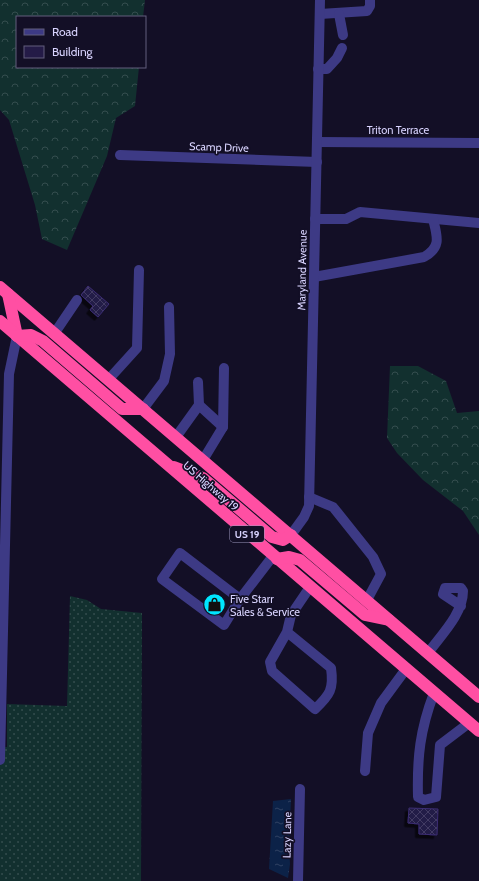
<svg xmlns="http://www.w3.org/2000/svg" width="479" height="881" viewBox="0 0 479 881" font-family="Cabin,sans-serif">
  <defs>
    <pattern id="grass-dots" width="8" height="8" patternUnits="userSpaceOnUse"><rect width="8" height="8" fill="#12302f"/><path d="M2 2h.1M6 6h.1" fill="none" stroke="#344d4e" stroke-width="1.8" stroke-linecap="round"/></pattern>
    <pattern id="forest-crowns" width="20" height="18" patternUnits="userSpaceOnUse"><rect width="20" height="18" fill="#12302f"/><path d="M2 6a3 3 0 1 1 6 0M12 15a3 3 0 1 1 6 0" fill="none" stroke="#344d4e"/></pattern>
    <pattern id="water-ripples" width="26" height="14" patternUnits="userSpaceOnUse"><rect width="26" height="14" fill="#0c2248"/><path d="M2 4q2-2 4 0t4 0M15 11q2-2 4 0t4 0" fill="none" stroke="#2f4163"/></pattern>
    <pattern id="building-cross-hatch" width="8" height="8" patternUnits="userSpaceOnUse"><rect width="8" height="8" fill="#241b47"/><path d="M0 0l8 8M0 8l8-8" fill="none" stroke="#433b63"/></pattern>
    <filter id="shadow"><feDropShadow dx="-3.5" dy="3.5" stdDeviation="0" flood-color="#0009"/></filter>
  </defs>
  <rect width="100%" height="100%" fill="#130f26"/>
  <!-- grass -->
  <path fill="url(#grass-dots)" d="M70 596 87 600 101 609 142 613 141 881H0V747H7V704L67 706Z"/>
  <!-- forest -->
  <g fill="url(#forest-crowns)">
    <path d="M0 0H145L143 17H17V67H139L135 106 116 118 107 156 67 250 42 239 35 205 9 120 0 110Z"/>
    <path d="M390 366H418L446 381 457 413 479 411V535L463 511 423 480 397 453 387 438Z"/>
  </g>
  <!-- water -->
  <path fill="url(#water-ripples)" d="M291 799 289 846 290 864 288 878 269 869 273 801Z"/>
  <!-- building -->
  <g fill="url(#building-cross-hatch)" stroke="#3b2d73" filter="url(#shadow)">
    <path d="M88 286 109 304 98 317 90 310 93 306 81 295Z"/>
    <path d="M409 808 438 809 437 835 419 834V824L408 823Z"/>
  </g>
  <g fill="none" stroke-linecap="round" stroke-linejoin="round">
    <!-- minor -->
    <g stroke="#3d3a85" stroke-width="10">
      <path d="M320 14 367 11 370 6V0"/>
      <path d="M339 14 343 35"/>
      <path d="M318 69H327L337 58 342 48"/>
      <path d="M317 142 479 143"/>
      <path d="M120 155 317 162"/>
      <path d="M315 219H346L360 212 479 223"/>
      <path d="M314 277 424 257C442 247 437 236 433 219"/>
      <path d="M54 334 77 300"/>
      <path d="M108 380 137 348 139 270"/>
      <path d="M199 405 223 427"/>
      <path d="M143 409 164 381 170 354 169 307"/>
      <path d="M176 437 199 405 198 382"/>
      <path d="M203 460 223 427 224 368"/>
      <path d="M309 497 333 507 373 557 381 574 367 600"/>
      <path d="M291 535 304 517 309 506 320 0"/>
      <path d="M240 599 224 625 162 579 180 553 240 599 273 556"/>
      <path d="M287 632 270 662 272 671 315 709C330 695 334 689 331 668L287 632 291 615 310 587"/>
      <path d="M428 653C441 635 463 614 463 591L461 588H445L443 594 461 606"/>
      <path d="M434 693C420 730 417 757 418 797L424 800 436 797 440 745 469 723"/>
      <path d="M0 760 9 374 17 336"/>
      <path d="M365 771 368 733 381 703 406 669"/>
      <path d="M298 881 300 789"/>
    </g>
    <!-- highway -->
    <g stroke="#ff4fa3" stroke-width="12">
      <path d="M0 287 479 697"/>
      <path d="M8 294 17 336"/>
      <path d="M0 321 479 731"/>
      <path d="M17 336 31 335 43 341 122 409H143"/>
      <path d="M174 467 203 478 272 537 283 540 291 535"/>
      <path d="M277 559 289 557 300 560 365 615 389 620"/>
    </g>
  </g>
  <!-- icons -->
  <defs>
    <symbol id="shop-disc" viewBox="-11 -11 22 22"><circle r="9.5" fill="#00e5ff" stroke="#130f26"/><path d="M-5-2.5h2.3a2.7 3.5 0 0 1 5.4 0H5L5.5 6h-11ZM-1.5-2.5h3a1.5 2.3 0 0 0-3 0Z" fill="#111"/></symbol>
  </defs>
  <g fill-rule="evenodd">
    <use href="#shop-disc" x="202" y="592" width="25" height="25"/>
  </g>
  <g text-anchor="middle" stroke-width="3.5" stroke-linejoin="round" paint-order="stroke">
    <!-- shield labels -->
    <rect fill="#130f26" stroke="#9e99be" stroke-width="1" x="230" y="526" width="34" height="16" rx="3"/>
    <g font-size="10" font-weight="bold" fill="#d9d4ff">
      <text x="247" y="538">US 19</text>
    </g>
    <!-- street labels -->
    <g font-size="11" fill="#d9d4ff" stroke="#130f26">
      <text x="398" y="134">Triton Terrace</text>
      <text transform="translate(219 147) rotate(2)" y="4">Scamp Drive</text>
      <text transform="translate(302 270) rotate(-89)" y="4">Maryland Avenue</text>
      <text transform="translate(211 486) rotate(41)" y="4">US Highway 19</text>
      <text transform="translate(287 835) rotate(-89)" y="4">Lazy Lane</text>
    </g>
    <!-- poi labels -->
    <g font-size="11" fill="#d9d4ff" stroke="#130f26" text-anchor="start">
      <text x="230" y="603">Five Starr<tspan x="230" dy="13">Sales &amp; Service</tspan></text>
    </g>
  </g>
  <!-- legend -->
  <rect x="16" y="16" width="130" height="52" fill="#130f26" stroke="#625e7d"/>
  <rect x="24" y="29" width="20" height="6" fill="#3d3a85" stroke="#625e7d"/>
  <text x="52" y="36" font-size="12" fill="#d9d4ff">Road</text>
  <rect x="24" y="46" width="20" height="12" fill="#241b47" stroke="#625e7d"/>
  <text x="52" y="56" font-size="12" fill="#d9d4ff">Building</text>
</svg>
